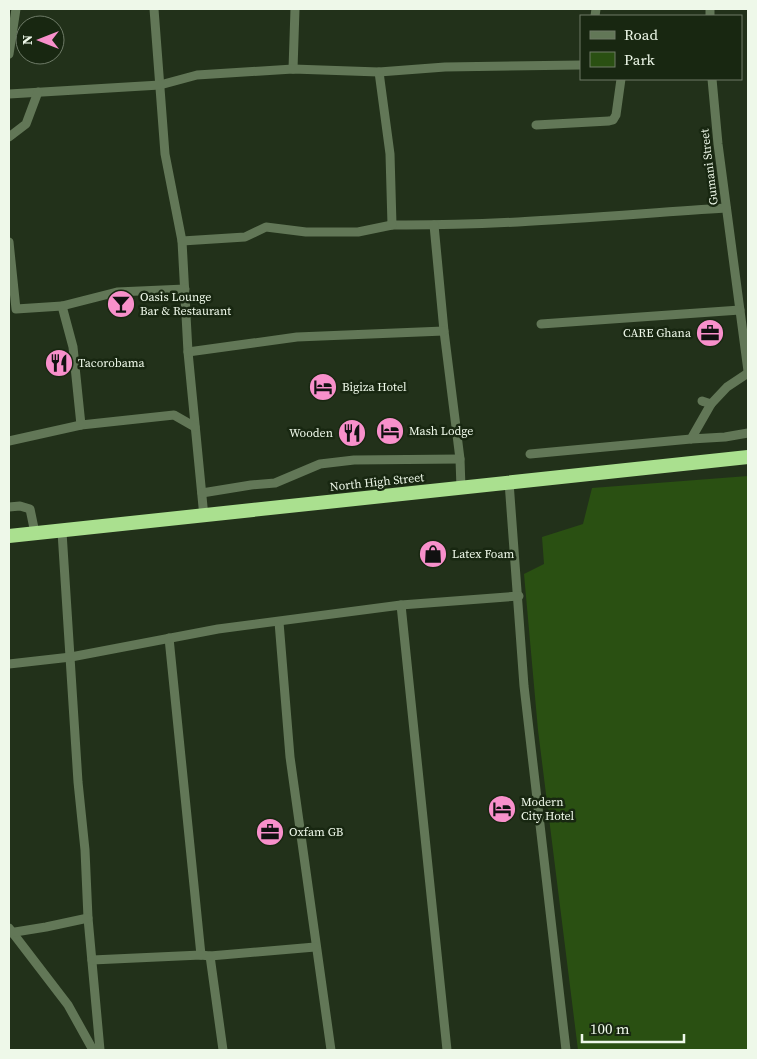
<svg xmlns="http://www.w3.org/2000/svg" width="757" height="1059" viewBox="0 0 757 1059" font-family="'Source Serif 4',serif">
  <rect width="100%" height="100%" fill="#22311a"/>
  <!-- green -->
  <path fill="#2a5012" d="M748 476V1050H578L538 730 524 574 544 564 542 537 583 524 592 488Z"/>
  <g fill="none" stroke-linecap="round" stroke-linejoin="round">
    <!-- minor -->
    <g stroke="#627757" stroke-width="9">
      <path d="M154 9 165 154 182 241 188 352 204 517"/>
      <path d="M710 9V16"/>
      <path d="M595 16 596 9"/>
      <path d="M9 54 16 9"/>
      <path d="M293 69 295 9"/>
      <path d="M379 72 390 154 392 225C504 226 615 215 726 208"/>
      <path d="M712 79 718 144 748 371"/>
      <path d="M9 94 160 85 197 75 293 69 379 72 445 67 581 65"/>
      <path d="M536 125 609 121 613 120 616 115 621 79"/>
      <path d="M9 137 26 124 38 92"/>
      <path d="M434 225 444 331 460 459 461 488"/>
      <path d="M182 241 245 237 266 227 306 232H358L392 225"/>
      <path d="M9 242 16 309 62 306 73 347 81 425 174 415 195 427"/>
      <path d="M62 306 117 292 185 289"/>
      <path d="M541 324 740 310"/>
      <path d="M188 352 297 337 444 331"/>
      <path d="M702 401 711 404"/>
      <path d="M691 439 725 437 748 433"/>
      <path d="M9 441 81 425"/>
      <path d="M530 454 691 439 711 404 727 387 748 373"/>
      <path d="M509 482 524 686 566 1050"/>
      <path d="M202 493 251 485 275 483 320 464 354 460 460 459"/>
      <path d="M9 507 20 506 30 509 35 533"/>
      <path d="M62 532 78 782 85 850 88 918 100 1050"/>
      <path d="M401 605 447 1050"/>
      <path d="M279 622 290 757 331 1050"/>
      <path d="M169 638 201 955"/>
      <path d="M9 664 71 657 218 629 401 605 519 596"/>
      <path d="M9 928 68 1005 93 1050"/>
      <path d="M9 933 46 927 88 918"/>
      <path d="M210 956 223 1050"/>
      <path d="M92 960 201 955 210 956 315 947"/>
    </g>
    <!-- highway -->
    <path stroke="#aae08f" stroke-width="14" d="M9 536 748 457"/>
  </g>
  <!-- icons -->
  <defs>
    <symbol id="bar-disc" viewBox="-11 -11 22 22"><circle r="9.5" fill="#f890cb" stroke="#182711"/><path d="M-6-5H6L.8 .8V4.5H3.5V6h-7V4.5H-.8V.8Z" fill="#111"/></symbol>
    <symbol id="office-disc" viewBox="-11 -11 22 22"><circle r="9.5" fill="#f890cb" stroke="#182711"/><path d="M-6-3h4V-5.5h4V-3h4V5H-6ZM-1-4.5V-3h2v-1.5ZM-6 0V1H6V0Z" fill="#111"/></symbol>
    <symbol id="restaurant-disc" viewBox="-11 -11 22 22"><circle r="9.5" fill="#f890cb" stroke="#182711"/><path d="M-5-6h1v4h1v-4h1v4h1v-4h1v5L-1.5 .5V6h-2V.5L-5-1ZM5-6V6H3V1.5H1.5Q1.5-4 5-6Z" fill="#111"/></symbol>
    <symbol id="hotel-disc" viewBox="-11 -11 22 22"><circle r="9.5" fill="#f890cb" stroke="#182711"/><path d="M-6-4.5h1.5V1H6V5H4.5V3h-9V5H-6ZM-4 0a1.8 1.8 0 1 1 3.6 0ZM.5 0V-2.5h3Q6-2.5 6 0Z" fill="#111"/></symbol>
    <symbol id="shop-disc" viewBox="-11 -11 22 22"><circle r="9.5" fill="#f890cb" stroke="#182711"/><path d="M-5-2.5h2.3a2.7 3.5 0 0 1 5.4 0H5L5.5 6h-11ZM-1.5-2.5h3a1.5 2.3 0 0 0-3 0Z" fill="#111"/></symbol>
  </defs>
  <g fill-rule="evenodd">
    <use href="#bar-disc" x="105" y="288" width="32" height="32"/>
    <use href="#office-disc" x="694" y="317" width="32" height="32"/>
    <use href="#restaurant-disc" x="43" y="347" width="32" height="32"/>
    <use href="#hotel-disc" x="307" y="371" width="32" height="32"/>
    <use href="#hotel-disc" x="374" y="415" width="32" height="32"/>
    <use href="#restaurant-disc" x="336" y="417" width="32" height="32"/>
    <use href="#shop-disc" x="417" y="538" width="32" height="32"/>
    <use href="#hotel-disc" x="486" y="793" width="32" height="32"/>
    <use href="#office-disc" x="254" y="816" width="32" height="32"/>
  </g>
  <g text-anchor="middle" stroke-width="5" stroke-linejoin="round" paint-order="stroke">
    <!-- street labels -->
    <g font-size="12" fill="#eef8e9" stroke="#182711">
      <text transform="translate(709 167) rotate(-97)" y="4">Gumani Street</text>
      <text transform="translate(377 482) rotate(-6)" y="4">North High Street</text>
    </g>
    <!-- poi labels -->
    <g font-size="12" fill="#eef8e9" stroke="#182711" text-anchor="start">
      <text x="140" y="301">Oasis Lounge<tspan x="140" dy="14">Bar &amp; Restaurant</tspan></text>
      <text x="691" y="337" text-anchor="end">CARE Ghana</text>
      <text x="78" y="367">Tacorobama</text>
      <text x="342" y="391">Bigiza Hotel</text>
      <text x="409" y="435">Mash Lodge</text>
      <text x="333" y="437" text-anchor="end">Wooden</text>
      <text x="452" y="558">Latex Foam</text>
      <text x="521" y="806">Modern<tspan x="521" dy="14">City Hotel</tspan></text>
      <text x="289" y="836">Oxfam GB</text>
    </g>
  </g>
  <!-- border -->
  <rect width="757" height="1059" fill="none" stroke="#eef8e9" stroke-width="20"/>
  <!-- legend -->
  <rect x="580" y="15" width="162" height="65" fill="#182711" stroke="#6e7b67"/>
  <rect x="590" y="31" width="25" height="8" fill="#627757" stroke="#6e7b67"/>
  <text x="624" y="40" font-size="15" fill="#eef8e9">Road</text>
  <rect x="590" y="52" width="25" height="15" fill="#2a5012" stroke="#6e7b67"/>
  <text x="624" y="65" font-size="15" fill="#eef8e9">Park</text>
  <!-- north arrow -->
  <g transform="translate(40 40) rotate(270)"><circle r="24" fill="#182711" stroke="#6e7b67"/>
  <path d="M0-4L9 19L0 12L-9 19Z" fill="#f890cb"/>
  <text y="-8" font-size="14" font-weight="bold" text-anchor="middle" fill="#eef8e9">N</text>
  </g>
  <!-- scale -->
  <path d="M582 1034v8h102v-8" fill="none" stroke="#eef8e9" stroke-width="2.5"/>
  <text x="590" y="1034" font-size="15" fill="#eef8e9" stroke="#182711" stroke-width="4" paint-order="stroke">100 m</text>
</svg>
